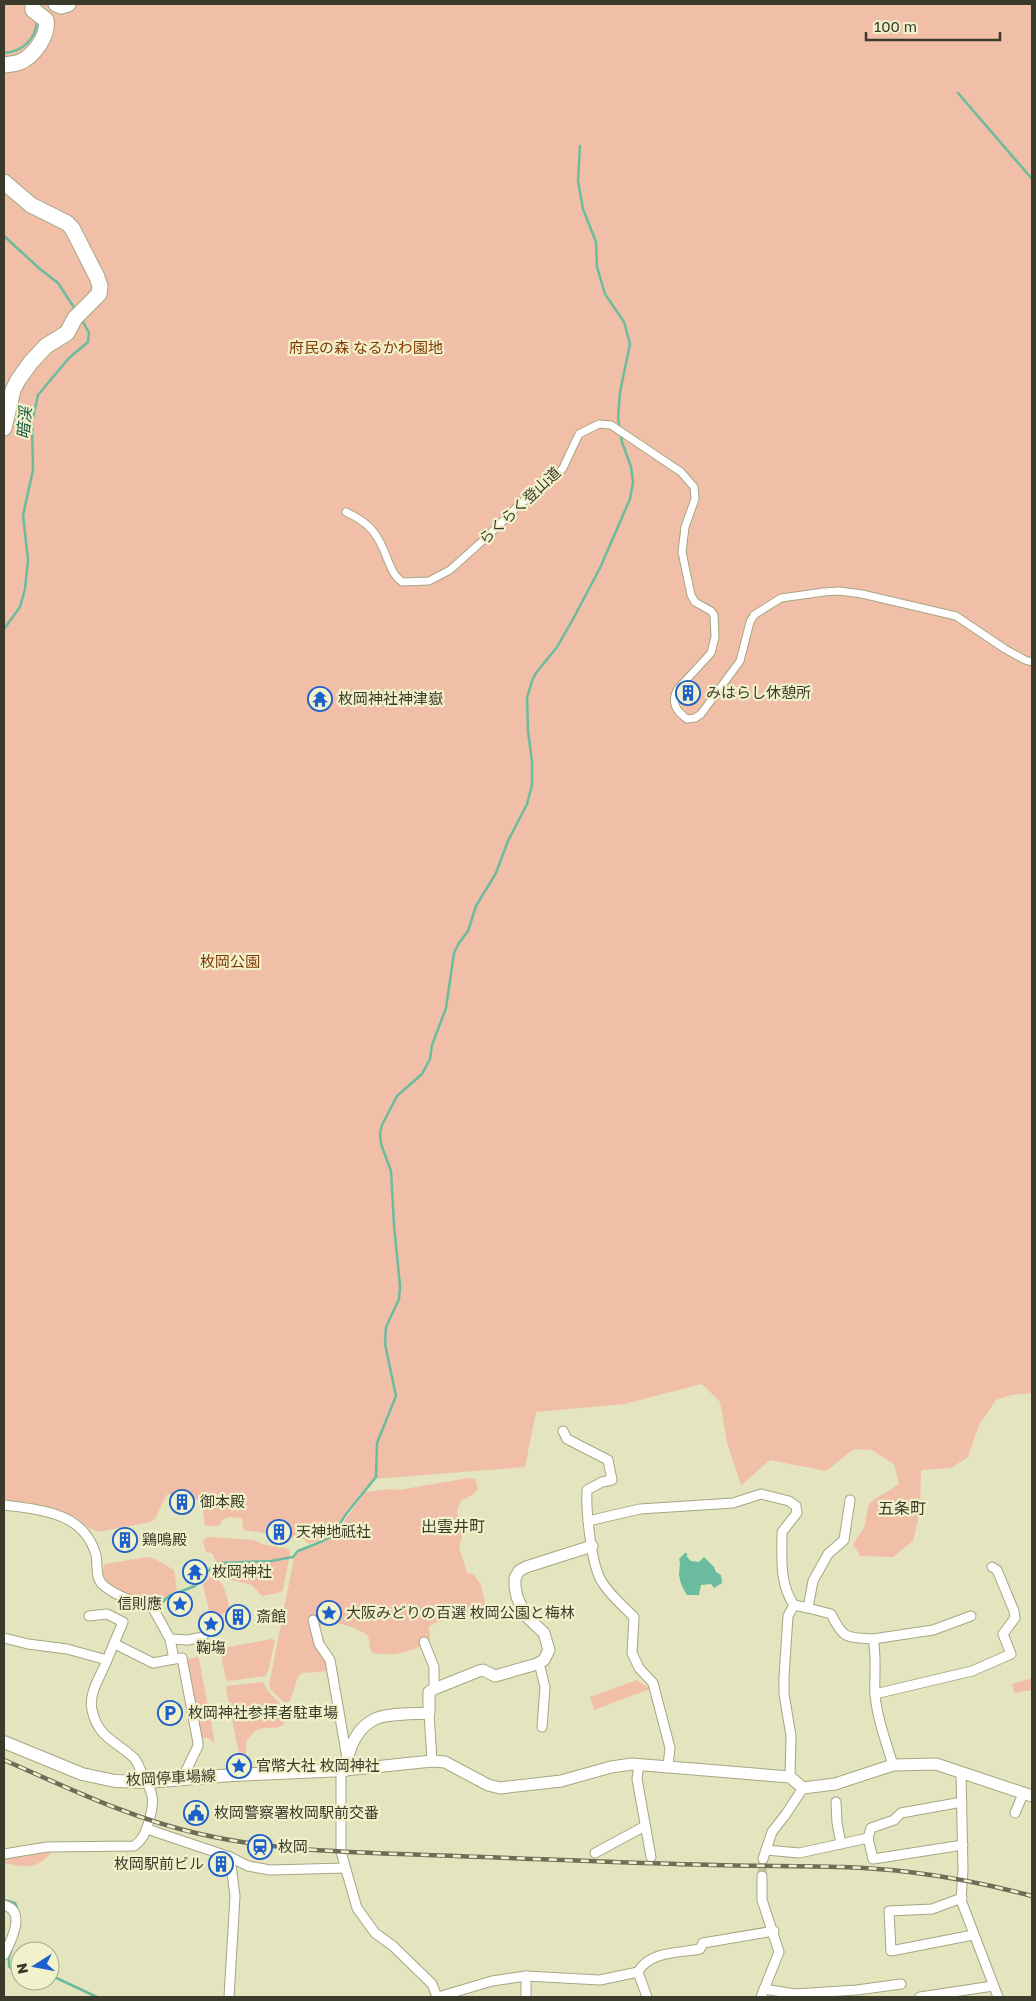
<svg xmlns="http://www.w3.org/2000/svg" width="1036" height="2001" viewBox="0 0 1036 2001" font-family="'Golos Text','Noto Sans JP',sans-serif">
  <rect width="100%" height="100%" fill="#e4e4bf"/>
  <!-- green -->
  <g fill="#f1bfa7">
    <path d="M4 4H1032V1393L1011 1395 996 1400 979 1425 968 1457 951 1468 921 1470 920 1511 913 1541 893 1557 860 1556 853 1544 864 1528 869 1503 899 1484 894 1464 872 1450 854 1449 826 1471 770 1460 741 1485 727 1443 720 1402 702 1384 624 1404 536 1412 525 1467 373 1479 345 1513 330 1536 309 1544 298 1535 294 1536 288 1542 273 1540 284 1537 283 1528 275 1529 274 1533 271 1534 244 1530 243 1528 242 1518 229 1517 222 1520 219 1526H205L202 1505 199 1500 168 1494 166 1496 155 1519 151 1522 98 1532 86 1526 76 1517 4 1503Z"/>
    <path d="M469 1478 475 1479 478 1489 475 1493 461 1501 457 1510 462 1537 459 1547 467 1573 474 1575 481 1585 485 1604 483 1607 430 1625 429 1627 430 1641C412 1652 394 1657 373 1653 368 1648 371 1640 367 1635 362 1630 339 1622 332 1623 326 1623 319 1626 313 1628L328 1661 329 1671 302 1673 298 1677 290 1701 285 1703 271 1690 269 1685 292 1568 294 1558 299 1552 324 1542 335 1534 365 1492 392 1489 399 1490Z"/>
    <path d="M207 1537 254 1540 262 1544 288 1549 290 1553 283 1590 278 1593 262 1596 252 1585 222 1578C215 1568 217 1560 212 1553L206 1552 203 1542Z"/>
    <path d="M148 1557 155 1559 174 1570 177 1592 169 1594 159 1603 124 1594 103 1579 102 1574 105 1564Z"/>
    <path d="M211 1576H214C223 1581 229 1599 229 1610 224 1614 216 1618 210 1615L203 1585Z"/>
    <path d="M272 1639 275 1640 268 1672 265 1676 228 1681 226 1679 220 1650 223 1648Z"/>
    <path d="M197 1657 199 1659 215 1743 208 1738H200L186 1660Z"/>
    <path d="M1032 1678V1690L1014 1693 1012 1684Z"/>
    <path d="M637 1680 650 1689 594 1710 590 1697Z"/>
    <path d="M263 1682 268 1691 286 1710C286 1737 272 1723 257 1730 253 1732 249 1738 246 1742V1759H240L226 1689 227 1686Z"/>
    <path d="M53 1850C38 1870 26 1868 4 1863V1856Z"/>
  </g>
  <!-- water -->
  <path fill="#6bbc9f" d="M685 1553H687V1557L691 1561 699 1562 704 1557 714 1567 716 1572 721 1575 722 1583 714 1588 711 1584 701 1585 699 1595H687C683 1589 680 1583 679 1575 679 1569 681 1565 679 1559Z"/>
  <g fill="none" stroke-linecap="round" stroke-linejoin="round">
    <!-- stream -->
    <g stroke="#6bbc9f" stroke-width="2.5">
      <path d="M4 53C22 52 36 39 37 21"/>
      <path d="M958 93 1032 179"/>
      <path d="M4 236 40 269 58 283 75 309"/>
      <path d="M4 629 20 607 25 589 28 560 23 515 33 470 32 423 38 395 69 358 88 342 89 333 81 318"/>
      <path d="M159 1605 169 1596 195 1586 211 1568 219 1563 271 1561 293 1557 298 1551 323 1541 332 1536 346 1514 376 1477 377 1443 396 1396 385 1344 386 1327 399 1299 400 1286 394 1225 391 1171 381 1144 380 1133 382 1125 397 1096 422 1074 430 1059 432 1045 446 1008 454 953 459 943 468 931 476 906 496 873 508 841 527 804 532 785V762L528 731 527 698 532 681 536 673 557 647 572 621 600 568 630 499 633 482 631 467 622 442 618 418 620 392 630 344 624 322 605 294 597 267 596 242 583 209 578 181 580 146"/>
      <path d="M4 1900 15 1903 19 1914"/>
      <path d="M12 1948 9 1957V1966L17 1974H20"/>
      <path d="M50 1975 97 1997"/>
    </g>
    <!-- minor-tunnel -->
    <path stroke="#c2c2a2" stroke-width="9" stroke-dasharray="9 4.5" stroke-linecap="butt" d="M762 1876 763 1859"/>
    <defs>
      <path id="pedestrian" d="M346 512C370 523 378 534 387 558 391 568 394 576 402 582L429 581 450 570 489 535 519 505 557 475 563 468 579 434 599 424 611 425 681 472 694 487 695 499 685 527 682 552 691 595 695 602 711 611 714 615 715 637 711 653 677 690C671 703 676 711 687 719L695 718 701 714 740 661 750 622 754 615 781 598 824 592 839 591 862 594 956 616 1005 649 1025 660 1032 662"/>
      <g id="minor">
        <path d="M563 1431 567 1439 608 1460 612 1480 602 1482 587 1490C586 1511 591 1565 602 1582 610 1595 623 1606 634 1617L632 1653 639 1668 653 1683 670 1748 668 1766"/>
        <path d="M850 1500 844 1540 828 1554 813 1581 808 1608 831 1614C844 1640 846 1637 873 1639 877 1657 874 1676 875 1694 877 1718 886 1742 893 1765"/>
        <path d="M4 1505C41 1510 84 1512 96 1555 98 1564 95 1577 102 1584 116 1597 135 1601 151 1607L154 1610 170 1639 174 1659 182 1658 198 1743V1746L182 1779"/>
        <path d="M588 1521 640 1509 733 1503 761 1494 789 1501 796 1506 797 1513 782 1532C782 1556 779 1584 794 1605L808 1608"/>
        <path d="M89 1616 107 1614 123 1622 107 1660"/>
        <path d="M313 1620 319 1644 330 1660 347 1758"/>
        <path d="M4 1638 28 1644 67 1649 107 1660C101 1676 88 1693 92 1710 98 1738 116 1741 134 1758 137 1761 139 1767 141 1771 152 1791 156 1798 149 1821 146 1831 143 1840 134 1846L47 1847 4 1854"/>
        <path d="M170 1639 188 1640 203 1637"/>
        <path d="M873 1639 933 1630 971 1616"/>
        <path d="M424 1642 434 1667V1689"/>
        <path d="M115 1644 153 1663 174 1659"/>
        <path d="M539 1663 545 1687 542 1727"/>
        <path d="M875 1694 972 1671 1011 1654 1003 1634 1015 1618 1014 1611 997 1570 992 1567"/>
        <path d="M429 1713 432 1761"/>
        <path d="M639 1764 637 1779 651 1857"/>
        <path d="M341 1770V1852L357 1908 375 1933 393 1946 432 1984 437 1997"/>
        <path d="M961 1773 963 1870 961 1900 998 1997"/>
        <path d="M790 1777 791 1736 784 1694V1677L788 1616 794 1605"/>
        <path d="M836 1802 837 1823 841 1844"/>
        <path d="M1015 1813 1023 1794"/>
        <path d="M147 1829 230 1857 248 1866 270 1870 345 1868"/>
        <path d="M868 1838 871 1828 894 1820 901 1813 962 1802"/>
        <path d="M766 1850 799 1853 868 1838 873 1859 963 1845"/>
        <path d="M595 1853 645 1826"/>
        <path d="M763 1859 772 1832 786 1814 803 1788"/>
        <path d="M962 1898 932 1909 889 1911 891 1951 973 1935"/>
        <path d="M4 1905C27 1911 11 1941 4 1955"/>
        <path d="M764 1989 795 1994 857 1990 901 1984"/>
        <path d="M229 1997 235 1896 230 1857"/>
        <path d="M438 1997 492 1981 526 1976 600 1980 638 1972"/>
        <path d="M526 1997V1976"/>
        <path d="M647 1997 638 1972C649 1951 680 1953 700 1949L703 1943 774 1931"/>
        <path d="M761 1997 779 1952 762 1900V1876"/>
        <path d="M920 1997 993 1986"/>
      </g>
      <path id="tertiary" d="M592 1546 526 1567 519 1571 515 1578V1587L517 1597 525 1615 544 1633 549 1650 544 1660 537 1664 495 1676 483 1670 479 1671 434 1689 429 1692V1713C415 1714 387 1713 375 1719 356 1728 348 1751 345 1770L432 1761 445 1762 488 1785 500 1788 561 1781 611 1767 632 1764 790 1777 803 1788 835 1784 893 1765 936 1764 1032 1796"/>
      <path id="secondary" d="M4 1742 82 1774 115 1781 147 1782 232 1775 345 1770"/>
      <g id="trunk">
        <path d="M56 4 61 6 68 4"/>
        <path d="M4 65C9 64 15 64 20 62 34 56 49 35 46 20L33 10V4"/>
        <path d="M4 182 31 205 67 223 72 228 97 277 100 286 99 294 75 318 67 333 46 346 31 362 18 380 13 390 4 428"/>
      </g>
    </defs>
    <!-- pedestrian casing -->
    <use href="#pedestrian" stroke="#a6a682" stroke-width="9"/>
    <!-- minor casing -->
    <use href="#minor" stroke="#a6a682" stroke-width="11"/>
    <!-- tertiary casing -->
    <use href="#tertiary" stroke="#a6a682" stroke-width="13"/>
    <!-- secondary casing -->
    <use href="#secondary" stroke="#a6a682" stroke-width="14"/>
    <!-- trunk casing -->
    <use href="#trunk" stroke="#a6a682" stroke-width="17"/>
    <!-- pedestrian -->
    <use href="#pedestrian" stroke="#fff" stroke-width="7"/>
    <!-- minor -->
    <use href="#minor" stroke="#fff" stroke-width="9"/>
    <!-- tertiary -->
    <use href="#tertiary" stroke="#fff" stroke-width="11"/>
    <!-- secondary -->
    <use href="#secondary" stroke="#fff" stroke-width="12"/>
    <!-- trunk -->
    <use href="#trunk" stroke="#fff" stroke-width="15"/>
    <defs>
      <path id="rail" d="M4 1760C68 1788 132 1819 200 1834 274 1851 350 1852 425 1855 522 1858 618 1863 714 1865 779 1867 844 1864 909 1872 951 1877 991 1885 1032 1896"/>
    </defs>
    <!-- rail casing -->
    <use href="#rail" stroke="#6d6d58" stroke-width="4.5"/>
    <!-- rail -->
    <use href="#rail" stroke="#f1f1cc" stroke-width="2.5" stroke-dasharray="8" stroke-linecap="butt"/>
  </g>
  <!-- icons -->
  <defs>
    <symbol id="building-ring" viewBox="-11 -11 22 22"><circle r="9.5" fill="#f1f1cc" stroke="#1d5fcb" stroke-width="1.5"/><path d="M-4-6H4V6H1V3H-1V6H-4ZM-2.5-4.3h1.7v1.8h-1.7ZM.8-4.3h1.7v1.8H.8ZM-2.5-1h1.7V.8h-1.7ZM.8-1h1.7V.8H.8Z" fill="#1d5fcb"/></symbol>
    <symbol id="temple-ring" viewBox="-11 -11 22 22"><circle r="9.5" fill="#f1f1cc" stroke="#1d5fcb" stroke-width="1.5"/><path d="M0-6L5-2H3V0L6.5 2.5H4V6H1.5V3h-3V6H-4V2.5H-6.5L-3 0V-2H-5Z" fill="#1d5fcb"/></symbol>
    <symbol id="sight-ring" viewBox="-11 -11 22 22"><circle r="9.5" fill="#f1f1cc" stroke="#1d5fcb" stroke-width="1.5"/><path d="M0-6L1.8-2.2L6-1.7L2.9 1.2L3.7 5.4L0 3.3L-3.7 5.4L-2.9 1.2L-6-1.7L-1.8-2.2Z" fill="#1d5fcb"/></symbol>
    <symbol id="parking-ring" viewBox="-11 -11 22 22"><circle r="9.5" fill="#f1f1cc" stroke="#1d5fcb" stroke-width="1.5"/><path d="M-3.5-5.5H1a3.5 3.5 0 0 1 0 7H-1V5.5H-3.5ZM-1-3.4V-.6H.8a1.4 1.4 0 0 0 0-2.8Z" fill="#1d5fcb"/></symbol>
    <symbol id="civic-ring" viewBox="-11 -11 22 22"><circle r="9.5" fill="#f1f1cc" stroke="#1d5fcb" stroke-width="1.5"/><path d="M-.6-6.5H3V-4.5H.6V-3L4-1V1h2V6H-6V1h2V-1L-.6-3ZM-1.2 2.5V6h2.4V2.5Z" fill="#1d5fcb"/></symbol>
    <symbol id="station-ring" viewBox="-11 -11 22 22"><circle r="9.5" fill="#f1f1cc" stroke="#1d5fcb" stroke-width="1.5"/><path d="M-3-6H3Q5-6 5-4V2Q5 4 3 4L4.5 6H3L1.5 4h-3L-3 6H-4.5L-3 4Q-5 4-5 2V-4Q-5-6-3-6ZM-3.5-4v3h7v-3ZM-3.5 1v1.5H-2V1ZM2 1v1.5H3.5V1Z" fill="#1d5fcb"/></symbol>
  </defs>
  <g fill-rule="evenodd">
    <use href="#building-ring" x="674" y="679" width="28" height="28"/>
    <use href="#temple-ring" x="306" y="685" width="28" height="28"/>
    <use href="#building-ring" x="168" y="1488" width="28" height="28"/>
    <use href="#building-ring" x="265" y="1518" width="28" height="28"/>
    <use href="#building-ring" x="111" y="1526" width="28" height="28"/>
    <use href="#temple-ring" x="181" y="1558" width="28" height="28"/>
    <use href="#sight-ring" x="166" y="1590" width="28" height="28"/>
    <use href="#sight-ring" x="315" y="1599" width="28" height="28"/>
    <use href="#building-ring" x="224" y="1603" width="28" height="28"/>
    <use href="#sight-ring" x="197" y="1610" width="28" height="28"/>
    <use href="#parking-ring" x="156" y="1699" width="28" height="28"/>
    <use href="#sight-ring" x="225" y="1752" width="28" height="28"/>
    <use href="#civic-ring" x="182" y="1799" width="28" height="28"/>
    <use href="#station-ring" x="246" y="1833" width="28" height="28"/>
    <use href="#building-ring" x="207" y="1850" width="28" height="28"/>
  </g>
  <g text-anchor="middle" stroke-width="4.5" stroke-linejoin="round" paint-order="stroke">
    <!-- park labels -->
    <g font-size="15" fill="#853701" stroke="#f1f1cc">
      <text x="366" y="353">府民の森 なるかわ園地</text>
      <text x="230" y="967">枚岡公園</text>
    </g>
    <!-- street labels -->
    <g font-size="15" fill="#3b3b2c" stroke="#f1f1cc">
      <text transform="translate(520 506) rotate(-43)" y="5">らくらく登山道</text>
      <text transform="translate(171 1778) rotate(-3)" y="5">枚岡停車場線</text>
    </g>
    <!-- poi labels -->
    <g font-size="15" fill="#3b3b2c" stroke="#f1f1cc" text-anchor="start">
      <text x="706" y="698">みはらし休憩所</text>
      <text x="338" y="704">枚岡神社神津嶽</text>
      <text x="200" y="1507">御本殿</text>
      <text x="296" y="1537">天神地祇社</text>
      <text x="142" y="1545">鶏鳴殿</text>
      <text x="212" y="1577">枚岡神社</text>
      <text x="162" y="1609" text-anchor="end">信則應</text>
      <text x="346" y="1618">大阪みどりの百選 枚岡公園と梅林</text>
      <text x="256" y="1622">斎館</text>
      <text x="211" y="1653" text-anchor="middle">鞠塲</text>
      <text x="188" y="1718">枚岡神社参拝者駐車場</text>
      <text x="256" y="1771">官幣大社 枚岡神社</text>
      <text x="214" y="1818">枚岡警察署枚岡駅前交番</text>
      <text x="278" y="1852">枚岡</text>
      <text x="204" y="1869" text-anchor="end">枚岡駅前ビル</text>
    </g>
    <!-- water labels -->
    <g font-size="16" font-style="italic" fill="#175844" stroke="#f1f1cc">
      <text transform="translate(24 423) rotate(-85)" y="6">暗渓</text>
    </g>
    <!-- neighbourhood labels -->
    <g font-size="16" fill="#3b3b2c" stroke="#f1f1cc">
      <text x="902" y="1514">五条町</text>
      <text x="453" y="1532">出雲井町</text>
    </g>
  </g>
  <!-- border -->
  <rect width="1036" height="2001" fill="none" stroke="#3b3b2c" stroke-width="10"/>
  <!-- north arrow -->
  <g transform="translate(35 1966) rotate(259)"><circle r="24" fill="#f1f1cc" stroke="#a8a88c"/>
  <path d="M0-4L9 19L0 12L-9 19Z" fill="#1d5fcb"/>
  <text y="-8" font-size="14" font-weight="bold" text-anchor="middle" fill="#3b3b2c">N</text>
  </g>
  <!-- scale -->
  <path d="M866 32v8h134v-8" fill="none" stroke="#3b3b2c" stroke-width="2.5"/>
  <text x="874" y="32" font-size="15" fill="#3b3b2c" stroke="#f1f1cc" stroke-width="4" paint-order="stroke">100 m</text>
</svg>
